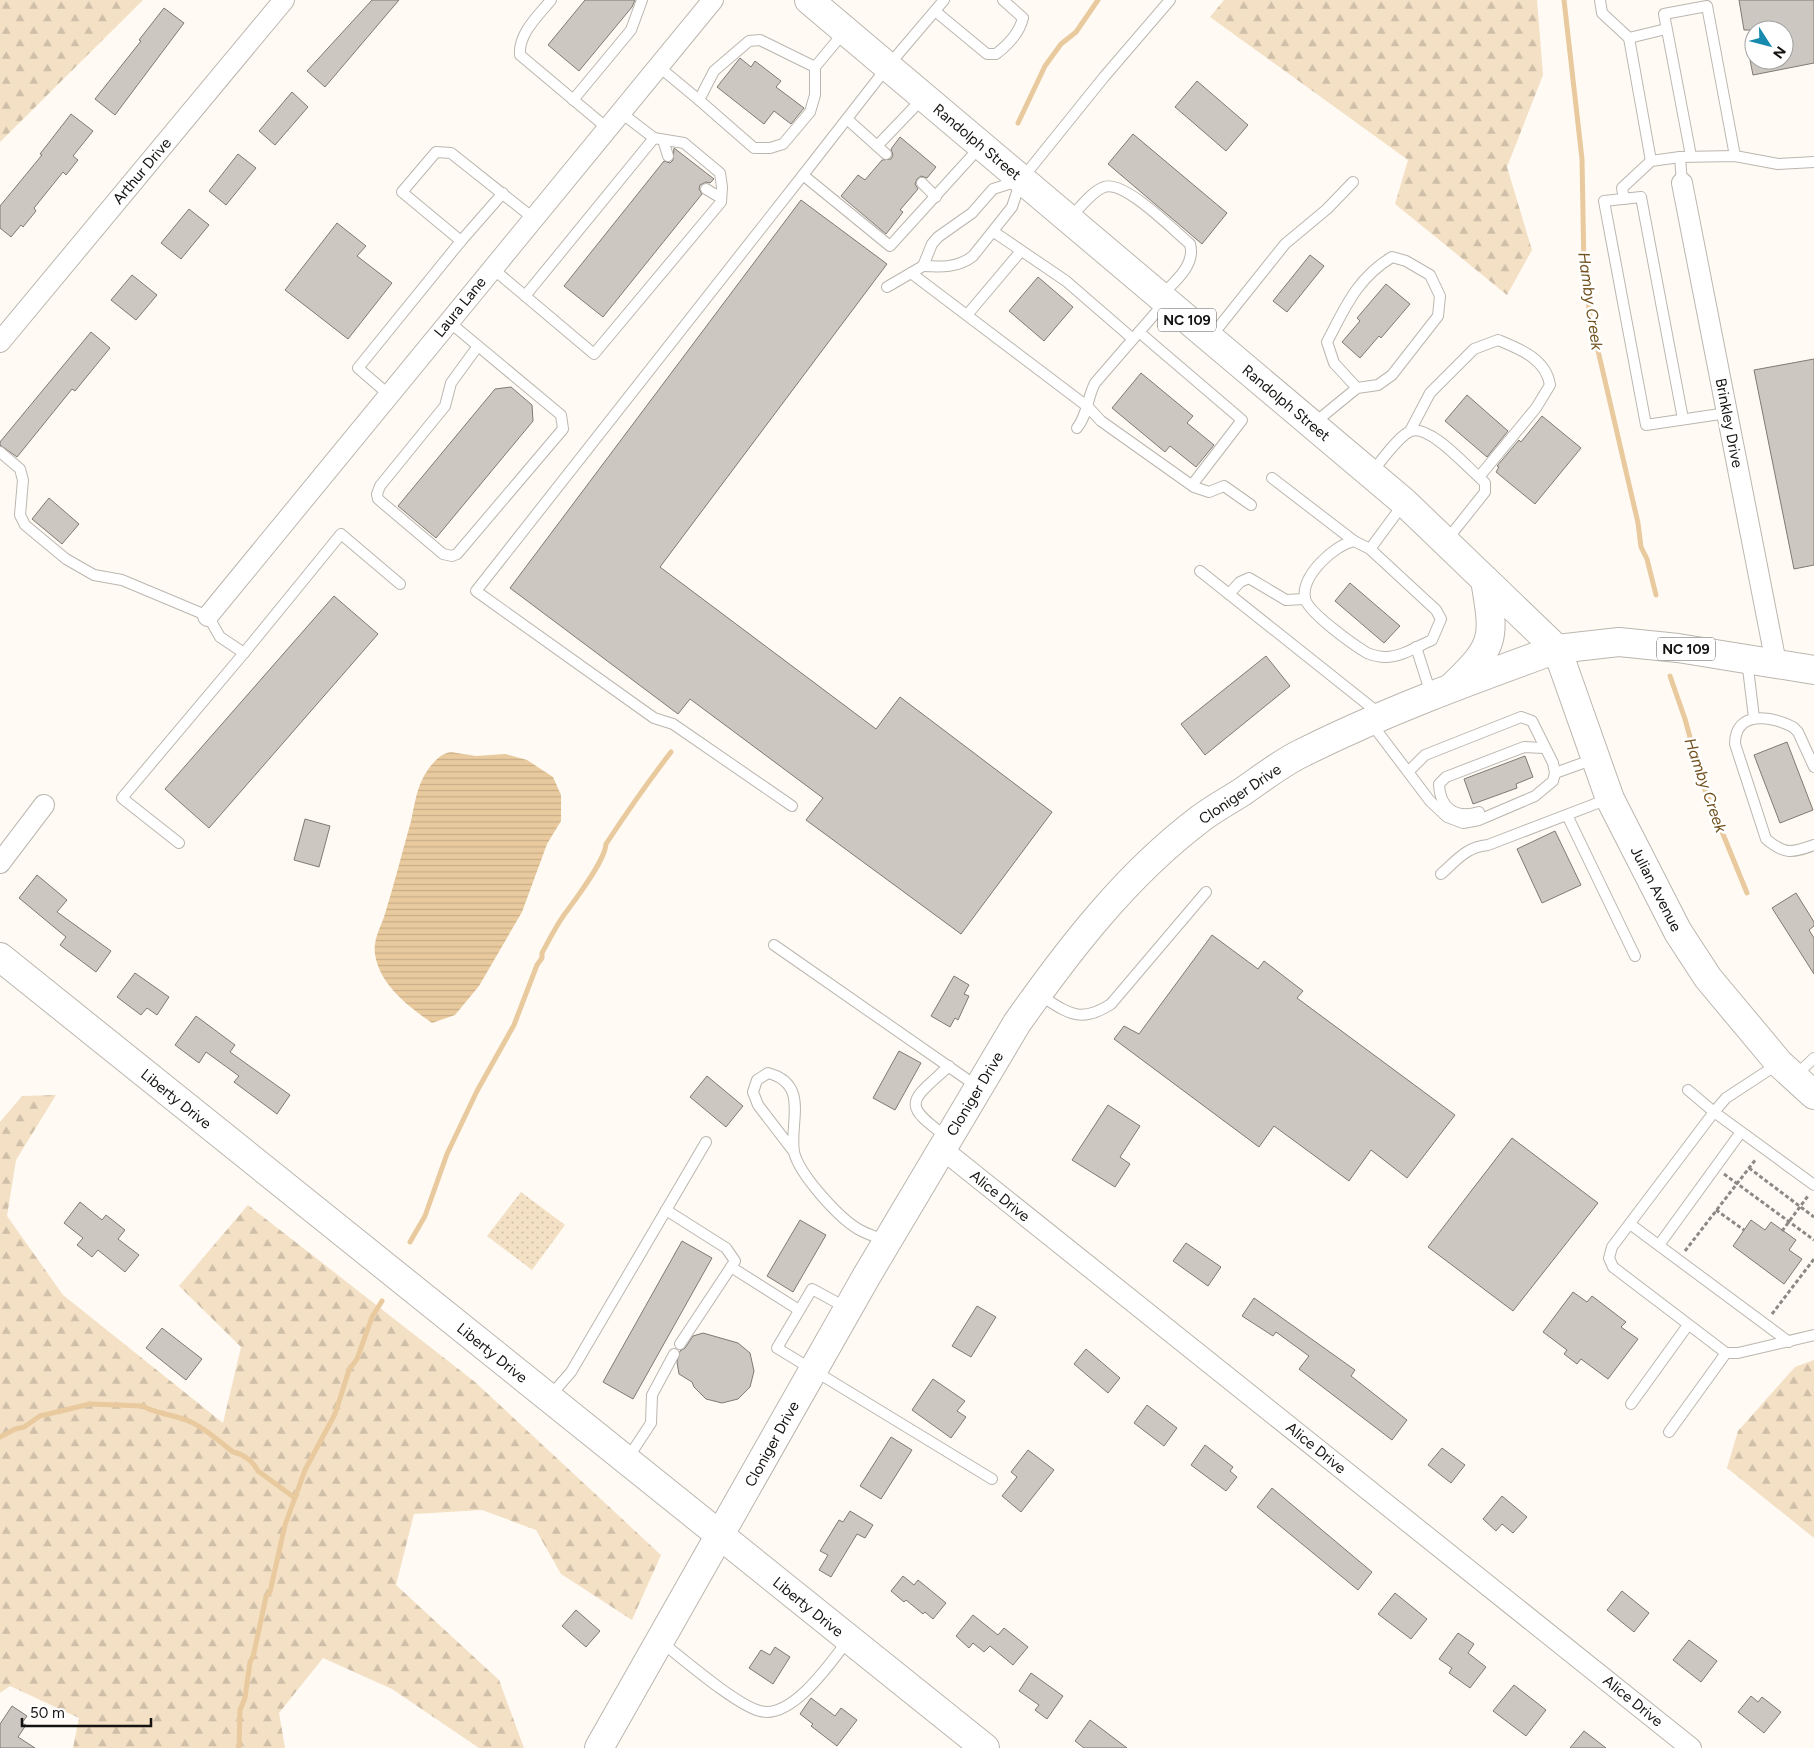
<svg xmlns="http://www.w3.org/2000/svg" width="1814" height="1748" viewBox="0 0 1814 1748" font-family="Figtree,sans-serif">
  <defs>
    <pattern id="forest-firs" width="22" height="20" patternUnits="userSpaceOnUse" patternTransform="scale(1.25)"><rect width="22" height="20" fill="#f3e0c5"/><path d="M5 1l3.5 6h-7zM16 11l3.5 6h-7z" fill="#cfbfa8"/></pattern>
    <pattern id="park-dots" width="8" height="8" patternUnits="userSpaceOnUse" patternTransform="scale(1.25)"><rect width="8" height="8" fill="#f3e0c5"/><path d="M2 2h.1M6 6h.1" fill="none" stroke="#cfbfa8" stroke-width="1.8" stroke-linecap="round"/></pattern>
    <pattern id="water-rules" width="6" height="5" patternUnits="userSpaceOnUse" patternTransform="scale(1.25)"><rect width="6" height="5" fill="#e9ca9e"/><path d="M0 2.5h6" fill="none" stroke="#c7ad87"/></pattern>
  </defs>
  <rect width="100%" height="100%" fill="#fffbf4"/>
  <!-- forest -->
  <g fill="url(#forest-firs)">
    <path d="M0 0H143L0 142Z"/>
    <path d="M1224 0H1537L1543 75 1507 167 1532 250 1507 295 1395 204 1408 160 1210 17Z"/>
    <path d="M56 1095 16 1160 7 1216 63 1295 223 1423 241 1347 179 1286 248 1205 475 1382 661 1555 632 1620 561 1574 536 1530 482 1510 414 1514 396 1585 499 1680 524 1748H479L392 1689 323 1658 279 1713 285 1748H73L79 1718 10 1686 0 1693V1122L22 1096Z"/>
    <path d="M1814 1360V1538L1727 1468 1738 1431 1795 1367Z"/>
  </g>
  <!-- park -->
  <path fill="url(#park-dots)" d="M521 1192 565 1225 532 1270 487 1236Z"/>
  <!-- water -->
  <path fill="url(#water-rules)" d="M451 752 476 756 505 754 527 760 553 777 561 795V821L547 844 522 912 479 986 455 1015 432 1023C409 1007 379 984 375 954 373 941 380 928 384 917 394 885 402 853 411 821 414 808 416 792 422 780 427 769 439 753 451 752Z"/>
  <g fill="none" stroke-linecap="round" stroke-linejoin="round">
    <!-- stream -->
    <g stroke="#e9ca9e" stroke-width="5">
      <path d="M1564 0 1582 159 1584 269 1590 316 1638 523 1641 547 1647 559 1656 595"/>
      <path d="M1018 123 1045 66 1061 44 1076 32 1098 0"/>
      <path d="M1670 676 1685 719 1703 785 1747 893"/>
      <path d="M410 1242 425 1216 447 1154 477 1091 514 1025 537 965 542 958V953C549 940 556 926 564 915 575 900 605 861 606 844 627 812 648 782 671 752"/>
      <path d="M0 1437 15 1429 24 1427 40 1416 90 1404 143 1406C152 1413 177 1415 191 1422 206 1429 220 1442 233 1452 243 1454 253 1461 258 1471L295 1498"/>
      <path d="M239 1748 240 1710 245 1698 250 1662 253 1657 266 1597 270 1592 285 1525 305 1470 335 1414 349 1370 357 1359 372 1317 382 1301"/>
    </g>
  </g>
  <!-- building -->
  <g fill="#ccc7c0" stroke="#7f7a73">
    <path d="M372 0H399L325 87 307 71Z"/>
    <path d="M585 0H635L632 7 579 71 548 45Z"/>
    <path d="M1739 0H1814V63L1753 75 1750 60H1784V30H1744Z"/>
    <path d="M164 8 184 23 115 115 95 99 141 41 139 40Z"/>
    <path d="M740 58 751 67 755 61 781 81 776 87 804 108 791 124 774 111 764 124 717 87Z"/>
    <path d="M1197 81 1248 125 1226 151 1175 107Z"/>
    <path d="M292 92 308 107 275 145 259 131Z"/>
    <path d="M71 114 93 131 73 156 78 160 66 175 63 172 34 208 36 211 23 227 21 225 11 237 0 228V206L42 155 40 154Z"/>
    <path d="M1133 134 1227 213 1202 244 1108 164Z"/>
    <path d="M900 137 936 167 927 178 921 176 917 179 915 184 918 189 900 210 903 212 886 234 841 196 858 175 865 180 882 160 891 159 893 155 891 149Z"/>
    <path d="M674 148 714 179 710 183 706 182 700 185 699 189 702 194 603 317 564 286 664 161 670 163 673 160Z"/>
    <path d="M238 154 256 168 226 205 209 191Z"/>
    <path d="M801 200 887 264 660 567 876 729 900 697 1052 812 961 934 806 820 823 798 690 699 678 714 510 588Z"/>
    <path d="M189 209 209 225 181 259 161 243Z"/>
    <path d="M337 223 366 246 357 256 392 283 348 339 285 290Z"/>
    <path d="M1310 255 1324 266 1287 312 1273 301Z"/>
    <path d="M132 275 157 295 136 320 111 300Z"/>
    <path d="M1038 277 1073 307 1044 341 1009 311Z"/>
    <path d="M1386 284 1410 304 1381 338 1379 336 1360 358 1342 342 1360 321 1357 318Z"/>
    <path d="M91 332 110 348 75 391 72 389 17 457 0 445V442Z"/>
    <path d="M1814 359V565L1794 569 1754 370Z"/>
    <path d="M1141 373 1193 416 1187 423 1214 445 1196 467 1170 446 1165 452 1112 408Z"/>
    <path d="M511 387 532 405 533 421 436 538 398 506 495 389Z"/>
    <path d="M1467 395 1508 431 1487 457 1445 421Z"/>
    <path d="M1542 416 1581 448 1535 504 1496 472 1499 467 1497 466 1519 440 1521 442Z"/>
    <path d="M49 498 79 524 62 544 32 519Z"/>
    <path d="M1350 583 1400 626 1384 643 1335 601Z"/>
    <path d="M334 596 378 634 209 828 165 789Z"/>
    <path d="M1266 656 1290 686 1205 755 1181 724Z"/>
    <path d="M1787 742 1813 810 1780 823 1754 755Z"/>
    <path d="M1525 756 1533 777 1516 784 1517 788 1473 804 1464 779Z"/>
    <path d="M305 819 330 826 319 867 294 860Z"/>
    <path d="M1555 831 1581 885 1542 903 1517 849Z"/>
    <path d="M37 875 67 900 57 912 111 951 96 972 60 945 66 937 19 898Z"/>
    <path d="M1796 893 1814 922V926L1809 930 1814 938V974L1772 908Z"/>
    <path d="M1212 935 1258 969 1264 961 1303 991 1297 998 1455 1115 1407 1178 1371 1150 1349 1181 1274 1126 1259 1147 1114 1039 1124 1026 1139 1034Z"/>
    <path d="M135 973 169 997 157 1015 147 1008 141 1015 117 997Z"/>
    <path d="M954 976 969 985 964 994 969 996 958 1020 955 1018 950 1027 931 1016Z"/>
    <path d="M196 1016 235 1045 230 1052 290 1095 277 1114 234 1082 239 1076 206 1052 199 1063 175 1045Z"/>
    <path d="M899 1051 921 1063 895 1110 873 1098Z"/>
    <path d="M707 1076 743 1106 726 1127 690 1097Z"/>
    <path d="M1108 1105 1140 1126 1120 1157 1130 1164 1115 1187 1072 1160Z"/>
    <path d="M1512 1138 1598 1203 1513 1311 1428 1247Z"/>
    <path d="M80 1202 102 1220 106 1215 125 1230 118 1239 139 1255 125 1272 98 1250 92 1257 77 1245 83 1238 64 1223Z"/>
    <path d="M800 1220 826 1235 793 1292 767 1276Z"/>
    <path d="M1751 1220 1765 1230 1771 1222 1796 1240 1789 1250 1802 1259 1784 1284 1733 1246Z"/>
    <path d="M682 1241 712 1258 633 1399 603 1382Z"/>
    <path d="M1186 1243 1221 1267 1208 1286 1173 1261Z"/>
    <path d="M1573 1292 1587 1302 1592 1296 1626 1322 1621 1327 1638 1339 1608 1379 1581 1359 1577 1364 1564 1354 1567 1350 1543 1332Z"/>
    <path d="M1254 1298 1355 1370 1351 1376 1407 1420 1392 1440 1299 1369 1309 1356 1276 1332 1273 1336 1242 1316Z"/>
    <path d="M977 1306 996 1317 971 1357 952 1346Z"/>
    <path d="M162 1328 202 1359 186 1380 146 1348Z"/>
    <path d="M703 1333 738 1343 750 1353 754 1371 750 1387 738 1399 722 1403 706 1399 694 1387 692 1382 679 1374 677 1362 680 1351 685 1348 693 1336Z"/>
    <path d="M1086 1349 1120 1378 1108 1393 1074 1364Z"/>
    <path d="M933 1379 965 1401 957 1411 966 1417 951 1438 912 1410Z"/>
    <path d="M1147 1405 1177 1428 1164 1446 1134 1423Z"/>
    <path d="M891 1437 912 1450 881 1499 860 1486Z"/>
    <path d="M1205 1445 1233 1467 1230 1471 1237 1477 1226 1491 1191 1465Z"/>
    <path d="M1442 1448 1465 1465 1451 1483 1428 1465Z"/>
    <path d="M1028 1450 1054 1470 1021 1512 1002 1496 1017 1477 1011 1472Z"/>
    <path d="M1272 1488 1372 1572 1358 1590 1257 1507Z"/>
    <path d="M1502 1496 1527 1517 1513 1533 1502 1524 1496 1531 1483 1519Z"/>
    <path d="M850 1511 873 1525 865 1538 857 1534 831 1577 819 1570 828 1555 820 1551 839 1520 843 1522Z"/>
    <path d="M903 1576 914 1585 918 1580 946 1603 933 1619 925 1612 923 1614 906 1600 904 1602 891 1591Z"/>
    <path d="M1622 1591 1649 1613 1634 1632 1607 1610Z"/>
    <path d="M1395 1593 1427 1619 1411 1639 1378 1614Z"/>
    <path d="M576 1610 600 1631 586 1647 562 1626Z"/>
    <path d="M973 1615 998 1635 1004 1628 1028 1647 1013 1665 990 1646 984 1652 973 1643 969 1648 956 1636Z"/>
    <path d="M1458 1633 1474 1644 1468 1653 1486 1667 1470 1688 1449 1673 1452 1668 1439 1659Z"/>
    <path d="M1689 1640 1717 1661 1701 1682 1673 1660Z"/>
    <path d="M775 1647 790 1657 773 1684 749 1668 761 1650 770 1655Z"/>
    <path d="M1031 1673 1063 1696 1047 1719 1035 1710 1039 1705 1019 1691Z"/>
    <path d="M1514 1685 1546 1710 1526 1736 1493 1711Z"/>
    <path d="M1751 1696 1758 1702 1762 1697 1781 1712 1764 1733 1738 1712Z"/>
    <path d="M811 1698 835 1716 841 1708 857 1720 837 1746 811 1726 813 1724 800 1714Z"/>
    <path d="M12 1706 27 1716 22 1723 26 1725 18 1737 35 1748H0V1724Z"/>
    <path d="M1090 1720 1127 1748H1084L1075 1741Z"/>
    <path d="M1584 1731 1606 1748H1570Z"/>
  </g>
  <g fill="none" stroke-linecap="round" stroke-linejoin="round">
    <defs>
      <g id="lane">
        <path d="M551 0C538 16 518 34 520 55L607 128"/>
        <path d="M944 0 888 66 803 175 890 246 980 147"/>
        <path d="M1600 0 1602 13 1629 38"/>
        <path d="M935 11 987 54H996C1008 45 1019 34 1023 18L1003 0"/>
        <path d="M658 66 699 100"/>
        <path d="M815 67 760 40 749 41 714 71 699 100 754 148H770L783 144 810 112 815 95V67L845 31"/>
        <path d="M573 100 631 30 642 0"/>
        <path d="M847 119 886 154"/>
        <path d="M663 140 668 156"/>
        <path d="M877 146 923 98"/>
        <path d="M1691 156 1664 14 1707 6 1735 156"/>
        <path d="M1680 157 1735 156 1778 164 1814 162"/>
        <path d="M1651 161 1629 38 1666 29"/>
        <path d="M922 183 936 197"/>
        <path d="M706 189 721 198"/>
        <path d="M503 193 461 241 402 192 436 152 451 153 533 218"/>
        <path d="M1624 199 1622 188 1651 161 1680 157 1682 183"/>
        <path d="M1069 219C1079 209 1091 192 1104 187 1125 180 1173 230 1190 244 1196 265 1175 281 1162 295"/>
        <path d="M994 232 1066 281 1133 339"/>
        <path d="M923 266C941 267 958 268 973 256L1012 207 1021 180 1104 77 1170 0"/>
        <path d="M492 268 594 354 721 202 722 187 720 173 684 143 654 138 620 112"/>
        <path d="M911 273 1088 407 1101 421 1194 487 1209 492 1224 486 1251 505"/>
        <path d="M887 287 923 266 932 244 938 237 972 213 993 189 1018 181"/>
        <path d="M525 296 654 138"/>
        <path d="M967 315 1021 251"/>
        <path d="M448 321 561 415 563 429 457 554 452 556 443 554 378 499 377 494 380 486 445 406 451 383 478 346"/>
        <path d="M1139 332 1242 420 1192 485"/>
        <path d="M1210 338 1285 244 1327 209 1353 182"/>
        <path d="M388 394 358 368 461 241"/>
        <path d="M1683 419 1641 197 1604 201 1646 425 1727 413"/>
        <path d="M1313 424 1357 388 1378 385 1392 375 1438 316 1440 296 1430 275 1406 261 1392 257C1357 278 1345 308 1327 342L1334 363 1357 388"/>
        <path d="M1077 428C1088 414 1087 398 1095 383L1165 302"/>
        <path d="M1410 431 1430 393 1474 349 1498 340C1520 349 1546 359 1550 385L1536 408 1479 477"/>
        <path d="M0 452 20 469 23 480 20 515 25 525 66 559 94 575 122 580 208 616 220 637 244 653 341 534 400 584"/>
        <path d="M1371 473C1380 463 1399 435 1411 431 1430 425 1465 465 1479 477L1485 483V492L1446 541"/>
        <path d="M1272 478 1354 541"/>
        <path d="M1354 541 1370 549 1436 610 1441 619 1432 640C1418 646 1401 657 1386 657 1381 657 1372 655 1367 653 1354 645 1307 612 1305 598 1301 576 1334 545 1354 541Z"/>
        <path d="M1370 549 1404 503"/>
        <path d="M1200 571 1381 715"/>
        <path d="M1229 594 1240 582 1249 578 1286 600 1305 599"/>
        <path d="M1416 647 1431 694"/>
        <path d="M1747 660 1754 718"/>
        <path d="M1371 723 1430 801 1447 817 1463 823 1479 820 1535 796 1553 781 1555 773 1553 763 1532 721 1521 717 1425 755 1409 771"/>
        <path d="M1814 767 1798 732 1793 727C1771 716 1735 710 1735 744L1766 839C1785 855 1792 853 1814 845"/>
        <path d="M1555 773 1594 759"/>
        <path d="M792 806 673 724 654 718 476 591 803 175"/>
        <path d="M1479 812C1456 819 1440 809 1439 784L1446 777 1524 747 1544 748"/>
        <path d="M1567 815 1635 956"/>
        <path d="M179 843 122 798 244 653"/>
        <path d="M1441 874C1457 860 1466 847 1488 845L1608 799"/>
        <path d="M774 945 978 1087"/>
        <path d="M1038 994C1067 1012 1079 1025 1111 1004L1206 892"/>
        <path d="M1778 1064 1726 1098 1714 1112 1612 1247 1609 1258 1613 1267 1726 1353H1738L1814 1335"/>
        <path d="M1795 1076 1814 1058"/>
        <path d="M1688 1090 1714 1112 1814 1185"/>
        <path d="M947 1137C900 1103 910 1102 949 1066"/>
        <path d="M794 1152 758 1105 753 1092 757 1080 768 1073C810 1084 789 1123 794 1152 799 1174 838 1217 858 1229 866 1234 877 1237 886 1241"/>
        <path d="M666 1210 726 1248 735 1261 680 1344"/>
        <path d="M1630 1224 1789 1342"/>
        <path d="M1659 1245 1741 1132"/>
        <path d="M731 1267 799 1310"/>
        <path d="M847 1308 812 1289 777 1348 992 1479"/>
        <path d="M550 1396 571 1372 706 1142"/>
        <path d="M1631 1404 1688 1325"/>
        <path d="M1669 1432 1726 1353"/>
        <path d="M628 1458 651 1423 652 1395 674 1354"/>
        <path d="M660 1641C682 1658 736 1705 760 1711 792 1720 832 1661 848 1640"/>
      </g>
      <g id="street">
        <path d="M1682 183 1776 663"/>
        <path d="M0 342 284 0"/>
        <path d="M208 616 713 0"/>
        <path d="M0 863 44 805"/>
        <path d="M942 1149 1691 1748"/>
      </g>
      <g id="secondary">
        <path d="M0 957 985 1748"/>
        <path d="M599 1748 866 1277 1017 1023C1070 948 1126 875 1200 819 1213 809 1228 801 1242 792 1261 779 1281 763 1302 753 1384 712 1471 680 1557 649L1610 799 1678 932 1708 978 1779 1063 1814 1095"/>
      </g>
      <g id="primary">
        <path d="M809 0 1404 502 1557 649 1619 642 1678 648 1814 670"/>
        <path d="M1452 687C1496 645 1495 639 1485 580"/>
      </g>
    </defs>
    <!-- lane casing -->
    <use href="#lane" stroke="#bbb6af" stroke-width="12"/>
    <!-- street casing -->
    <use href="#street" stroke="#bbb6af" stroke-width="22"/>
    <!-- secondary casing -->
    <use href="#secondary" stroke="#bbb6af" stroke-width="30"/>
    <!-- primary casing -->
    <use href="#primary" stroke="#bbb6af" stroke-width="30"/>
    <!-- path -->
    <g stroke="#8c8984" stroke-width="3" stroke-dasharray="4 2.5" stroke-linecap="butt">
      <path d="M1749 1168 1814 1217"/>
      <path d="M1724 1174 1814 1240"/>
      <path d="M1716 1210 1744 1230"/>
      <path d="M1782 1231 1808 1196"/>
      <path d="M1685 1251 1756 1159"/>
      <path d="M1772 1314 1814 1259"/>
    </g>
    <!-- lane -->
    <use href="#lane" stroke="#fff" stroke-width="10"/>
    <!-- street -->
    <use href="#street" stroke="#fff" stroke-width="20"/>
    <!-- secondary -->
    <use href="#secondary" stroke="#fff" stroke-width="28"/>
    <!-- primary -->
    <use href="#primary" stroke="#fff" stroke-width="28"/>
  </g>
  <g text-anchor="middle" stroke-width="5" stroke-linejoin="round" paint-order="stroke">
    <!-- shield labels -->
    <g fill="#fff" stroke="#5b5a58" stroke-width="1">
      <rect x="1158" y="308.5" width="58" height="23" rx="4"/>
      <rect x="1657" y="637.5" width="58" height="23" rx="4"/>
    </g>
    <g font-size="14" font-weight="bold" fill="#151311">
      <text x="1187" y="325">NC 109</text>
      <text x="1686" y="654">NC 109</text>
    </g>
    <!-- street labels -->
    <g font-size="15" fill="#151311" stroke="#fff">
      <text transform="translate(977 142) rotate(40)" y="5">Randolph Street</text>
      <text transform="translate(142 171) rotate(-50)" y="5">Arthur Drive</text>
      <text transform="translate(460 307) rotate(-51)" y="5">Laura Lane</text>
      <text transform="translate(1286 403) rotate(40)" y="5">Randolph Street</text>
      <text transform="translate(1729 423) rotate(79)" y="5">Brinkley Drive</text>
      <text transform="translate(1240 794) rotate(-34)" y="5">Cloniger Drive</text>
      <text transform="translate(1656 889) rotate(63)" y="5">Julian Avenue</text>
      <text transform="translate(975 1094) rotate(-59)" y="5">Cloniger Drive</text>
      <text transform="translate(176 1099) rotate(39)" y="5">Liberty Drive</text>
      <text transform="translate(1000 1196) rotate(39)" y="5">Alice Drive</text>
      <text transform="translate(492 1353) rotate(39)" y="5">Liberty Drive</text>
      <text transform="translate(772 1444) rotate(-61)" y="5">Cloniger Drive</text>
      <text transform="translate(1316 1448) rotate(39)" y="5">Alice Drive</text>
      <text transform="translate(808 1607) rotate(39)" y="5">Liberty Drive</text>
      <text transform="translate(1633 1701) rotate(39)" y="5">Alice Drive</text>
    </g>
    <!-- water labels -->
    <g font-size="16" font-style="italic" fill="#70511e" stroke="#fff">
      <text transform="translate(1591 301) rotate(82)" y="6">Hamby Creek</text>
      <text transform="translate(1706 785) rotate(71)" y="6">Hamby Creek</text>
    </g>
  </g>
  <!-- north arrow -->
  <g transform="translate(1769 45) rotate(126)"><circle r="24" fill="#ffffff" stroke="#a1a1a0"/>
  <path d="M0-4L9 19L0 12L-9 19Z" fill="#178aae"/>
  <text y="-8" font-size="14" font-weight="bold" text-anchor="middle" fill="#151311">N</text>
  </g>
  <!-- scale -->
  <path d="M22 1718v8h129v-8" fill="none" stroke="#151311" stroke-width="2.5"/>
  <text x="30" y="1718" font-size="15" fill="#151311" stroke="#ffffff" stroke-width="4" paint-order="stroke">50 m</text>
</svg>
